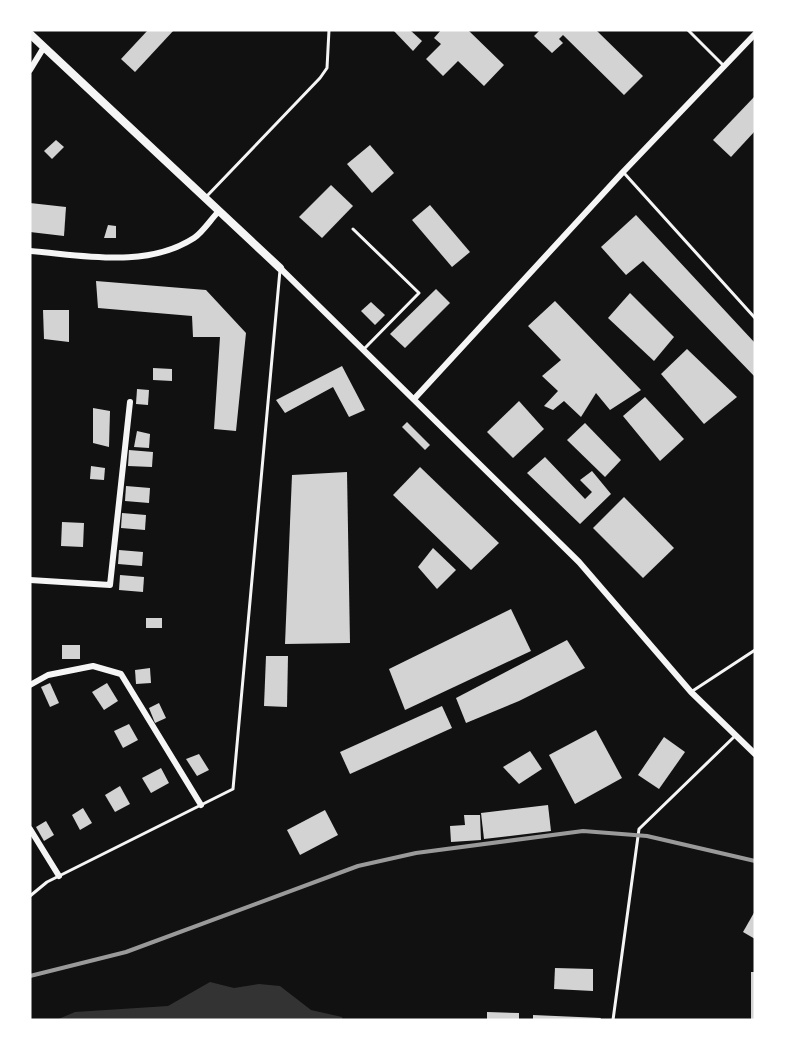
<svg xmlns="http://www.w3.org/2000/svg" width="785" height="1050" viewBox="0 0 785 1050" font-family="Helvetica,sans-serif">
  <rect width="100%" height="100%" fill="#111"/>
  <!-- water -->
  <path fill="#333" d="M210 982 234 988 259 984 280 986 311 1010 342 1017 343 1020H56L75 1012 168 1006Z"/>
  <!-- building -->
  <g fill="#d3d3d3">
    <path d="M148 30H174L135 72 121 59Z"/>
    <path d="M393 30H410L422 41 413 51Z"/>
    <path d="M441 30H468L504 65 484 86 458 61 443 76 426 59 441 44 434 38Z"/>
    <path d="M540 30H596L643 76 624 95 563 35 559 39 563 43 552 53 534 36Z"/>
    <path d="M755 96V131L731 157 713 140Z"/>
    <path d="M56 140 64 147 52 159 44 151Z"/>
    <path d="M370 145 394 173 372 193 347 164Z"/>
    <path d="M331 185 353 206 322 238 299 217Z"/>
    <path d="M30 203 66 207 64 236 30 232Z"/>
    <path d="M430 205 470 252 452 267 412 220Z"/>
    <path d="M636 215 755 343V377L643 261 626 275 601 247Z"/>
    <path d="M108 225 116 226V238H104Z"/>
    <path d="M96 281 206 290 246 333 236 431 214 429 220 337H193L192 316 98 308Z"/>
    <path d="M436 289 450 303 405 348 390 334Z"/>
    <path d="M630 293 674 337 654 361 608 318Z"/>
    <path d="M555 301 641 390 610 410 596 393 581 417 564 401 553 410 544 406 558 391 542 376 561 360 528 326Z"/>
    <path d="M371 302 385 315 375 325 361 311Z"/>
    <path d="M43 310H69V342L44 339Z"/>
    <path d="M687 349 737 397 704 424 661 374Z"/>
    <path d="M342 366 365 410 349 417 333 387 285 413 276 400Z"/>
    <path d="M153 368 172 369V381L153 380Z"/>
    <path d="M137 389 149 390 148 405 136 404Z"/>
    <path d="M645 397 684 439 660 461 623 416Z"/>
    <path d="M519 401 544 429 513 458 487 432Z"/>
    <path d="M93 408 110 411 109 447 93 443Z"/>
    <path d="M407 422 430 445 425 450 402 427Z"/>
    <path d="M585 423 621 460 605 477 567 440Z"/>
    <path d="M137 431 150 434 149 448 134 447Z"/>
    <path d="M129 450 153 452 152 467 128 466Z"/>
    <path d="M545 457 585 499 592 492 580 480 592 471 611 494 580 524 527 473Z"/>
    <path d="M91 466 105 468 104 480 90 479Z"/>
    <path d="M420 467 499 543 471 570 393 495Z"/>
    <path d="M347 472 350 643 285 644 292 475Z"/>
    <path d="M126 486 150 488 149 503 125 501Z"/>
    <path d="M624 497 674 548 643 578 593 528Z"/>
    <path d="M122 513 146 515 145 530 121 528Z"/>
    <path d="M62 522 84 523 83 547 61 546Z"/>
    <path d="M433 548 456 570 437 589 418 567Z"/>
    <path d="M119 550 143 552 142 566 118 564Z"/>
    <path d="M120 575 144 577 143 592 119 590Z"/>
    <path d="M511 609 531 651 405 710 389 669Z"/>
    <rect x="146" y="618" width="16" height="10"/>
    <path d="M567 640 585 668 519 701 466 723 456 698Z"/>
    <rect x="62" y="645" width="18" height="14"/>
    <path d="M266 656H288L287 707 264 706Z"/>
    <path d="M150 668 151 683 136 684 135 670Z"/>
    <path d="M50 683 59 703 50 707 41 687Z"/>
    <path d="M107 683 118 701 104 710 92 692Z"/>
    <path d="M159 703 166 718 155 723 149 708Z"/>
    <path d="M442 706 452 728 350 774 340 752Z"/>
    <path d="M129 724 138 740 123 748 114 731Z"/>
    <path d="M596 730 622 778 575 804 549 755Z"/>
    <path d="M664 737 685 752 659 789 638 775Z"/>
    <path d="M530 751 542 769 519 784 503 767Z"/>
    <path d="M199 754 209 770 197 776 186 759Z"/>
    <path d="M161 768 169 783 151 793 142 778Z"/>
    <path d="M120 786 130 804 115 812 105 795Z"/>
    <path d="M548 805 551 831 484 839 481 813Z"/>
    <path d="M83 808 92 823 80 830 72 815Z"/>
    <path d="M325 810 338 835 300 855 287 830Z"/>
    <path d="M464 815H480L481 840 451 842 450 826 465 825Z"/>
    <path d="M46 821 54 835 44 841 36 827Z"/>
    <path d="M755 911V939L743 932Z"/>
    <path d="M555 968 593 969V991L554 989Z"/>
    <rect x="751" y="972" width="4" height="48"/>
    <path d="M487 1012 519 1013V1020H487Z"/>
    <path d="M533 1015 601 1018 600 1020H533Z"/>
  </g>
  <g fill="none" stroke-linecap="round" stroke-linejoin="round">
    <!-- service -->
    <g stroke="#f5f5f5" stroke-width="3">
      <path d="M688 30 723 65"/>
      <path d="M624 173 755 318"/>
      <path d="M206 197 320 78 327 68 329 30"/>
      <path d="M353 229 419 293 364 349"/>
      <path d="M691 692 755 650"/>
      <path d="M30 896 47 882 233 789 280 270"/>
      <path d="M613 1020 639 829 736 735"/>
    </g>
    <!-- minor -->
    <g stroke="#f5f5f5" stroke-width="6">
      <path d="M30 70 44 47"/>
      <path d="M30 251C83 255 146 269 194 238 203 232 211 219 219 211"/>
      <path d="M280 268 579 562 691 692 755 754"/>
      <path d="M415 398 623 172 755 34"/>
      <path d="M30 580 110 585 130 402"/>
      <path d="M30 685 48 675 93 666 121 674 201 805"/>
      <path d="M30 829 59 876"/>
    </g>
    <!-- tertiary -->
    <path stroke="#f5f5f5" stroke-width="8" d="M30 34 280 268"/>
    <!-- rail -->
    <path stroke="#9a9a9a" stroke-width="4" d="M30 976 126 952 358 866 416 853 583 831 647 836 755 861"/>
  </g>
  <!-- border -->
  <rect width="785" height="1050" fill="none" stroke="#ffffff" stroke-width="63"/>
</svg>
